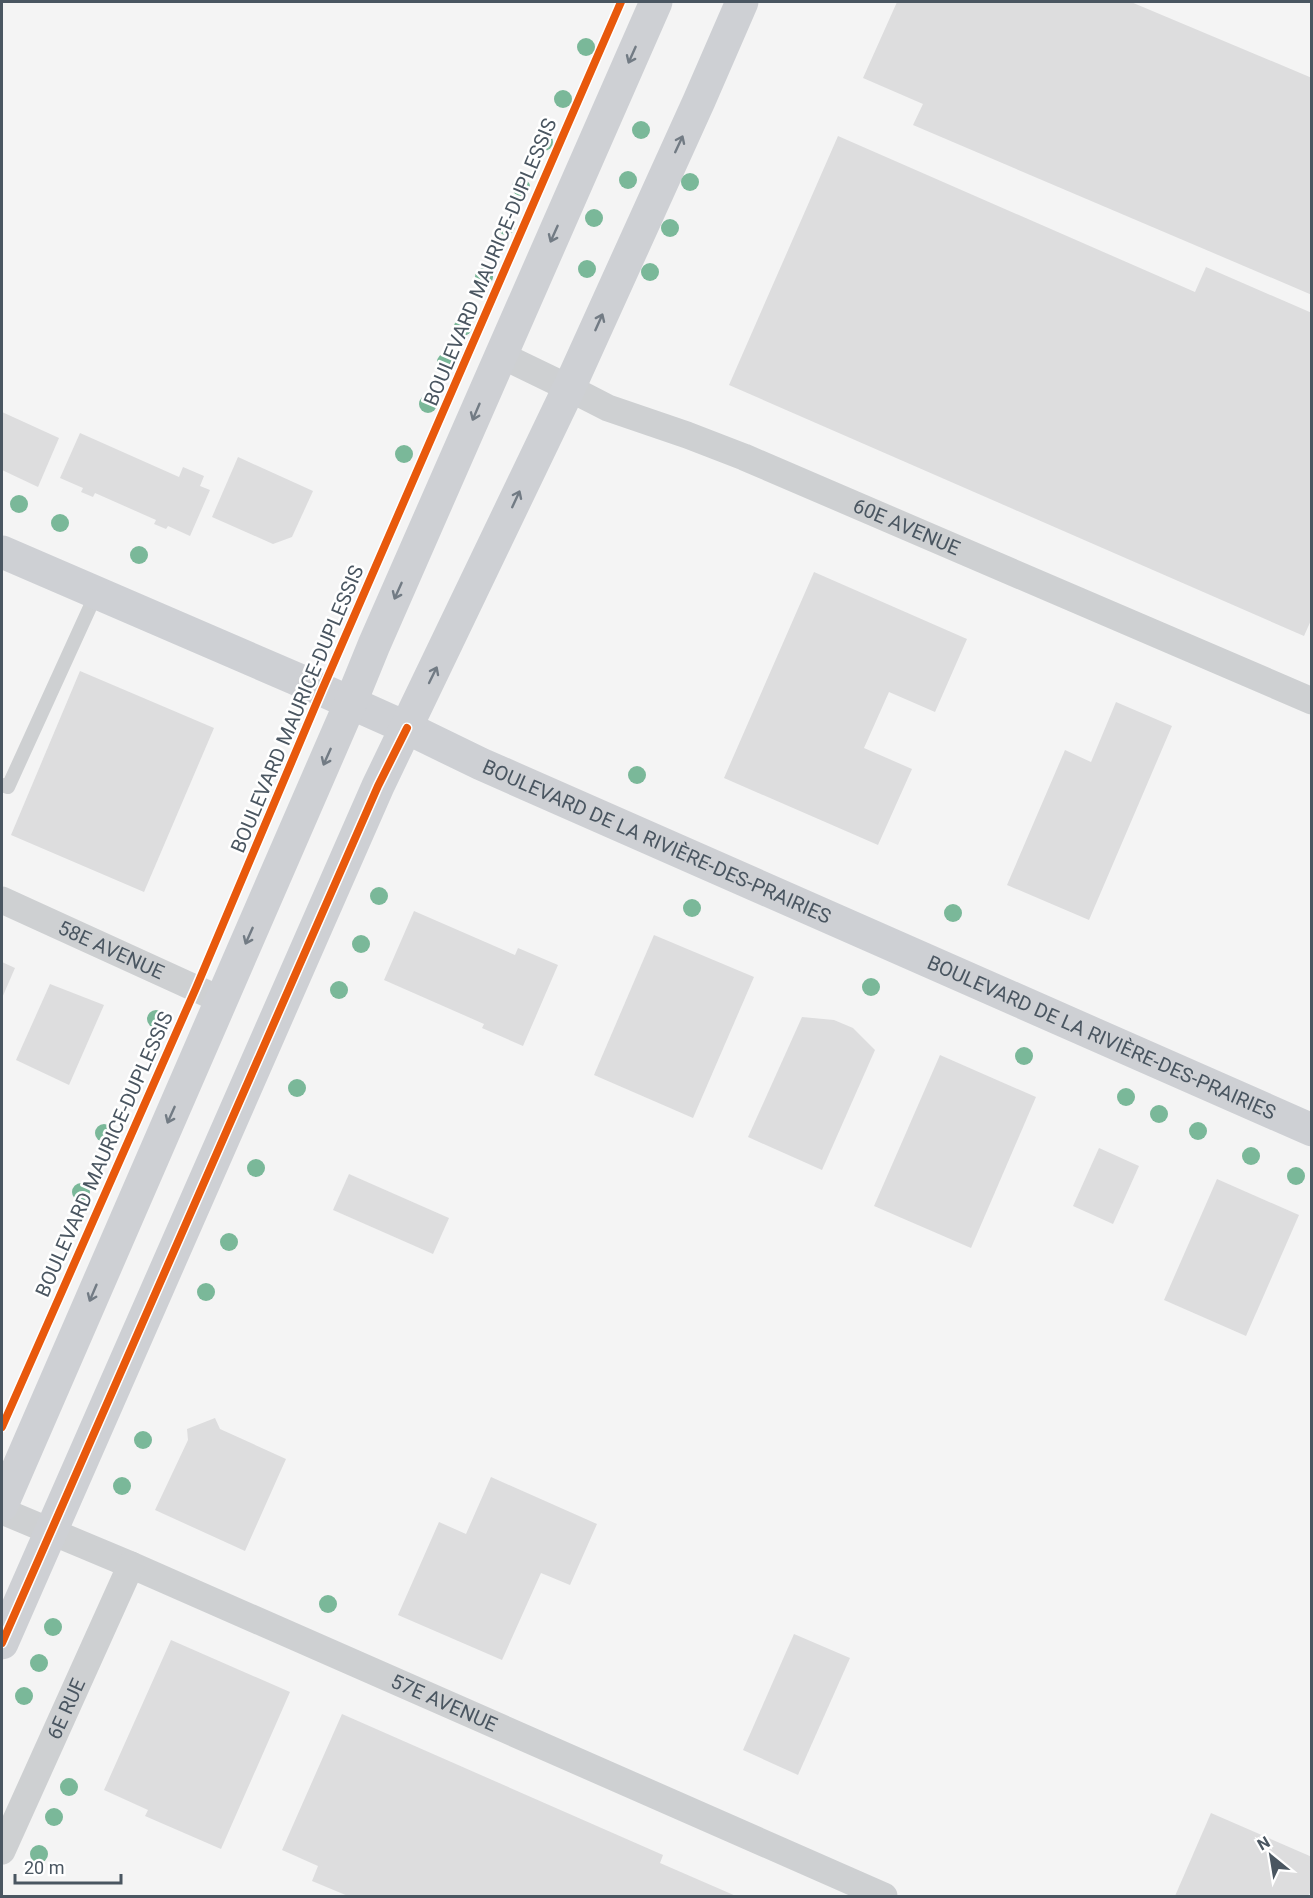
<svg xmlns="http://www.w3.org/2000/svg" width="1313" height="1898" viewBox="0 0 1313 1898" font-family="Roboto,sans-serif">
  <rect width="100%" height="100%" fill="#f4f4f4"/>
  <!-- building -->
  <g fill="#ddddde">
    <path d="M897 2H1131L1312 78V295L913 125 923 104 863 78Z"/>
    <path d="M838 136 1195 292 1206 267 1312 313V618L1304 636 729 385Z"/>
    <path d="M2 412 59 438 38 487 2 470Z"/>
    <path d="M80 433 179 477 183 467 204 476 200 486 210 490 190 536 168 526 166 529 154 524 156 520 95 493 93 497 81 492 83 488 60 478Z"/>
    <path d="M238 457 313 491 292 537 273 544 212 517Z"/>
    <path d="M814 572 967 639 935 712 889 692 864 748 912 769 878 845 724 778Z"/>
    <path d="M80 671 214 728 144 892 11 835Z"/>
    <path d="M1116 702 1172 726 1089 920 1007 885 1065 750 1091 762Z"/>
    <path d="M414 911 515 955 518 948 558 965 523 1046 482 1028 484 1024 384 980Z"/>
    <path d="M654 935 754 977 693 1118 594 1075Z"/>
    <path d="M2 962 15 968 2 998Z"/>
    <path d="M50 984 104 1005 69 1085 16 1060Z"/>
    <path d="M802 1017 834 1020 853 1028 875 1050 822 1170 748 1137Z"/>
    <path d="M940 1055 1036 1097 971 1248 874 1206Z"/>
    <path d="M1099 1148 1139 1166 1113 1224 1073 1206Z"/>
    <path d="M349 1174 449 1218 433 1254 333 1210Z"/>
    <path d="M1217 1179 1299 1215 1246 1336 1164 1300Z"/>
    <path d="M215 1418 220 1429 286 1459 245 1551 155 1510 188 1440 187 1429Z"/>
    <path d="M491 1477 597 1524 570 1585 541 1573 502 1660 398 1615 439 1522 466 1534Z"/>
    <path d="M794 1634 850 1658 798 1775 743 1750Z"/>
    <path d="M171 1640 290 1692 221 1849 145 1816 148 1810 104 1790Z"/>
    <path d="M342 1714 663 1855 660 1863 736 1896H348L312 1881 318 1866 282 1850Z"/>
    <path d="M1211 1813 1312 1857V1890L1308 1896H1175Z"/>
  </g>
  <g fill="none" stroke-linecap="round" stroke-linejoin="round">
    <!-- lane -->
    <path stroke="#ced0d2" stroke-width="14" d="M2 785 8 787 96 594"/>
    <!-- street -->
    <g stroke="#ced0d2" stroke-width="27">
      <path id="s1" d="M501 355 569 388 608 408 687 435 744 457 1312 701"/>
      <path id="s2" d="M2 900 221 1000"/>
      <path id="s3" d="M2 1511 131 1565 884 1896"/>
      <path id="s4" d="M2 1851 131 1565"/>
    </g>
    <!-- secondary -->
    <g stroke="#ced0d4" stroke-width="33">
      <path id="s5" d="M2 552 322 690 407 728 481 764 1312 1130"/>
      <path d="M2 1505 350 704 374 645 656 2"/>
      <path d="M2 1643 378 786 569 388 699 101 742 2"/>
    </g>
    <defs>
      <g id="cycleway">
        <path d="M2 1427 196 988 322 690 621 2"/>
        <path d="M2 1643 378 786 407 728"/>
      </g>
    </defs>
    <!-- cycleway casing -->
    <use href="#cycleway" stroke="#fff" stroke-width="11"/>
    <!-- cycleway -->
    <use href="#cycleway" stroke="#e8590c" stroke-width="8"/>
  </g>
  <!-- trees -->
  <g fill="#7ab899">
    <circle cx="586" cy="47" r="9"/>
    <circle cx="563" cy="99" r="9"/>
    <circle cx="641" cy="130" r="9"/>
    <circle cx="544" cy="142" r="9"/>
    <circle cx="628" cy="180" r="9"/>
    <circle cx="690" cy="182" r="9"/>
    <circle cx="521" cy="187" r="9"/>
    <circle cx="594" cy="218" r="9"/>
    <circle cx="506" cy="226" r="9"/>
    <circle cx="670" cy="228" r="9"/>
    <circle cx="587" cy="269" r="9"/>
    <circle cx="650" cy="272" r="9"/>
    <circle cx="484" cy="277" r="9"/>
    <circle cx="463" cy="327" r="9"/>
    <circle cx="446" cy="362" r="9"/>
    <circle cx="428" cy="404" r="9"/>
    <circle cx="404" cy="454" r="9"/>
    <circle cx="19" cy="504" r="9"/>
    <circle cx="60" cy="523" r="9"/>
    <circle cx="139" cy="555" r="9"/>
    <circle cx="637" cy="775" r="9"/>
    <circle cx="379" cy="896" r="9"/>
    <circle cx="692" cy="908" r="9"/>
    <circle cx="953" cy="913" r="9"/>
    <circle cx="361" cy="944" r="9"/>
    <circle cx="871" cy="987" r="9"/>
    <circle cx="339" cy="990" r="9"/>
    <circle cx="156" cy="1019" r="9"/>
    <circle cx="1024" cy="1056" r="9"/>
    <circle cx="297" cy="1088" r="9"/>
    <circle cx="1126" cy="1097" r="9"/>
    <circle cx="1159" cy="1114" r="9"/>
    <circle cx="1198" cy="1131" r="9"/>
    <circle cx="104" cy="1133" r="9"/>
    <circle cx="1251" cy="1156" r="9"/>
    <circle cx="256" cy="1168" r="9"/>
    <circle cx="1296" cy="1176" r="9"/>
    <circle cx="81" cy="1192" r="9"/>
    <circle cx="229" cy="1242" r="9"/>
    <circle cx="206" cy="1292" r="9"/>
    <circle cx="143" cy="1440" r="9"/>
    <circle cx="122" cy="1486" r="9"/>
    <circle cx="328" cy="1604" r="9"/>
    <circle cx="53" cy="1627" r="9"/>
    <circle cx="39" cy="1663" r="9"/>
    <circle cx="24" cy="1696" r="9"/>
    <circle cx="69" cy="1787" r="9"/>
    <circle cx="54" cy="1817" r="9"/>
    <circle cx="39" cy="1854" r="9"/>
  </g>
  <!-- one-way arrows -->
  <defs><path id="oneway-shaft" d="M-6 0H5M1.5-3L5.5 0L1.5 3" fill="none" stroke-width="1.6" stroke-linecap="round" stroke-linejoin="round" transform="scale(1.5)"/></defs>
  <g stroke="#727b84">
    <use href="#oneway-shaft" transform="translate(632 55) rotate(114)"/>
    <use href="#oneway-shaft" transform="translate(679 144) rotate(-65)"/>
    <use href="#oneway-shaft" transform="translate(554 234) rotate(114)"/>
    <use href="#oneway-shaft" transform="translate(599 322) rotate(-66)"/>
    <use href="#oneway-shaft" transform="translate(476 412) rotate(113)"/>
    <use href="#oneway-shaft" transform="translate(516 499) rotate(-65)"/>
    <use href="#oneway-shaft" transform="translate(398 591) rotate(114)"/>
    <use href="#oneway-shaft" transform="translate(433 675) rotate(-64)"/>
    <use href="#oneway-shaft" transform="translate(327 757) rotate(114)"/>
    <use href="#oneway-shaft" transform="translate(249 936) rotate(114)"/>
    <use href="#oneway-shaft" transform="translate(171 1115) rotate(114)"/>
    <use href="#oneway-shaft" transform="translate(93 1293) rotate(113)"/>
  </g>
  <g text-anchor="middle" stroke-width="5" stroke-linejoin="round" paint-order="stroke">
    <!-- street labels -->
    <g font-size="20" fill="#4a5661" stroke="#fff">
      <text transform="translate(490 262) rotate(-67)" y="7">BOULEVARD MAURICE-DUPLESSIS</text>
      <text dy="7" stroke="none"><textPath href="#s1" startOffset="441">60E AVENUE</textPath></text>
      <text transform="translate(297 709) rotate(-67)" y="7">BOULEVARD MAURICE-DUPLESSIS</text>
      <text dy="7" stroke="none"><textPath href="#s5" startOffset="716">BOULEVARD DE LA RIVIÈRE-DES-PRAIRIES</textPath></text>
      <text dy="7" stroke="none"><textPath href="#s2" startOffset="120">58E AVENUE</textPath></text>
      <text dy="7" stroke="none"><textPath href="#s5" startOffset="1202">BOULEVARD DE LA RIVIÈRE-DES-PRAIRIES</textPath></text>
      <text transform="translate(104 1154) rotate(-66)" y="7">BOULEVARD MAURICE-DUPLESSIS</text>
      <text dy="7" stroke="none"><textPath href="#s3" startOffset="482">57E AVENUE</textPath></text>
      <text dy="7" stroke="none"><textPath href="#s4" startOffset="156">6E RUE</textPath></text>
    </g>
  </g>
  <!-- border -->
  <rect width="1313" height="1898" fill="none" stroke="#4a5661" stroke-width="6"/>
  <!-- north arrow -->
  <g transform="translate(1271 1856) rotate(330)" stroke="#ffffff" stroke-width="4.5" paint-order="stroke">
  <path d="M0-4.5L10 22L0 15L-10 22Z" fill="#4a5661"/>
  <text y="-9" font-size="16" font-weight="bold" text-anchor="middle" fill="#4a5661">N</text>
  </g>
  <!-- scale -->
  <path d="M15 1874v9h106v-9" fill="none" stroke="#4a5661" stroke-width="3"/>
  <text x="24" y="1874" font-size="18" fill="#4a5661" stroke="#ffffff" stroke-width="4.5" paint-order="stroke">20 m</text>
</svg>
